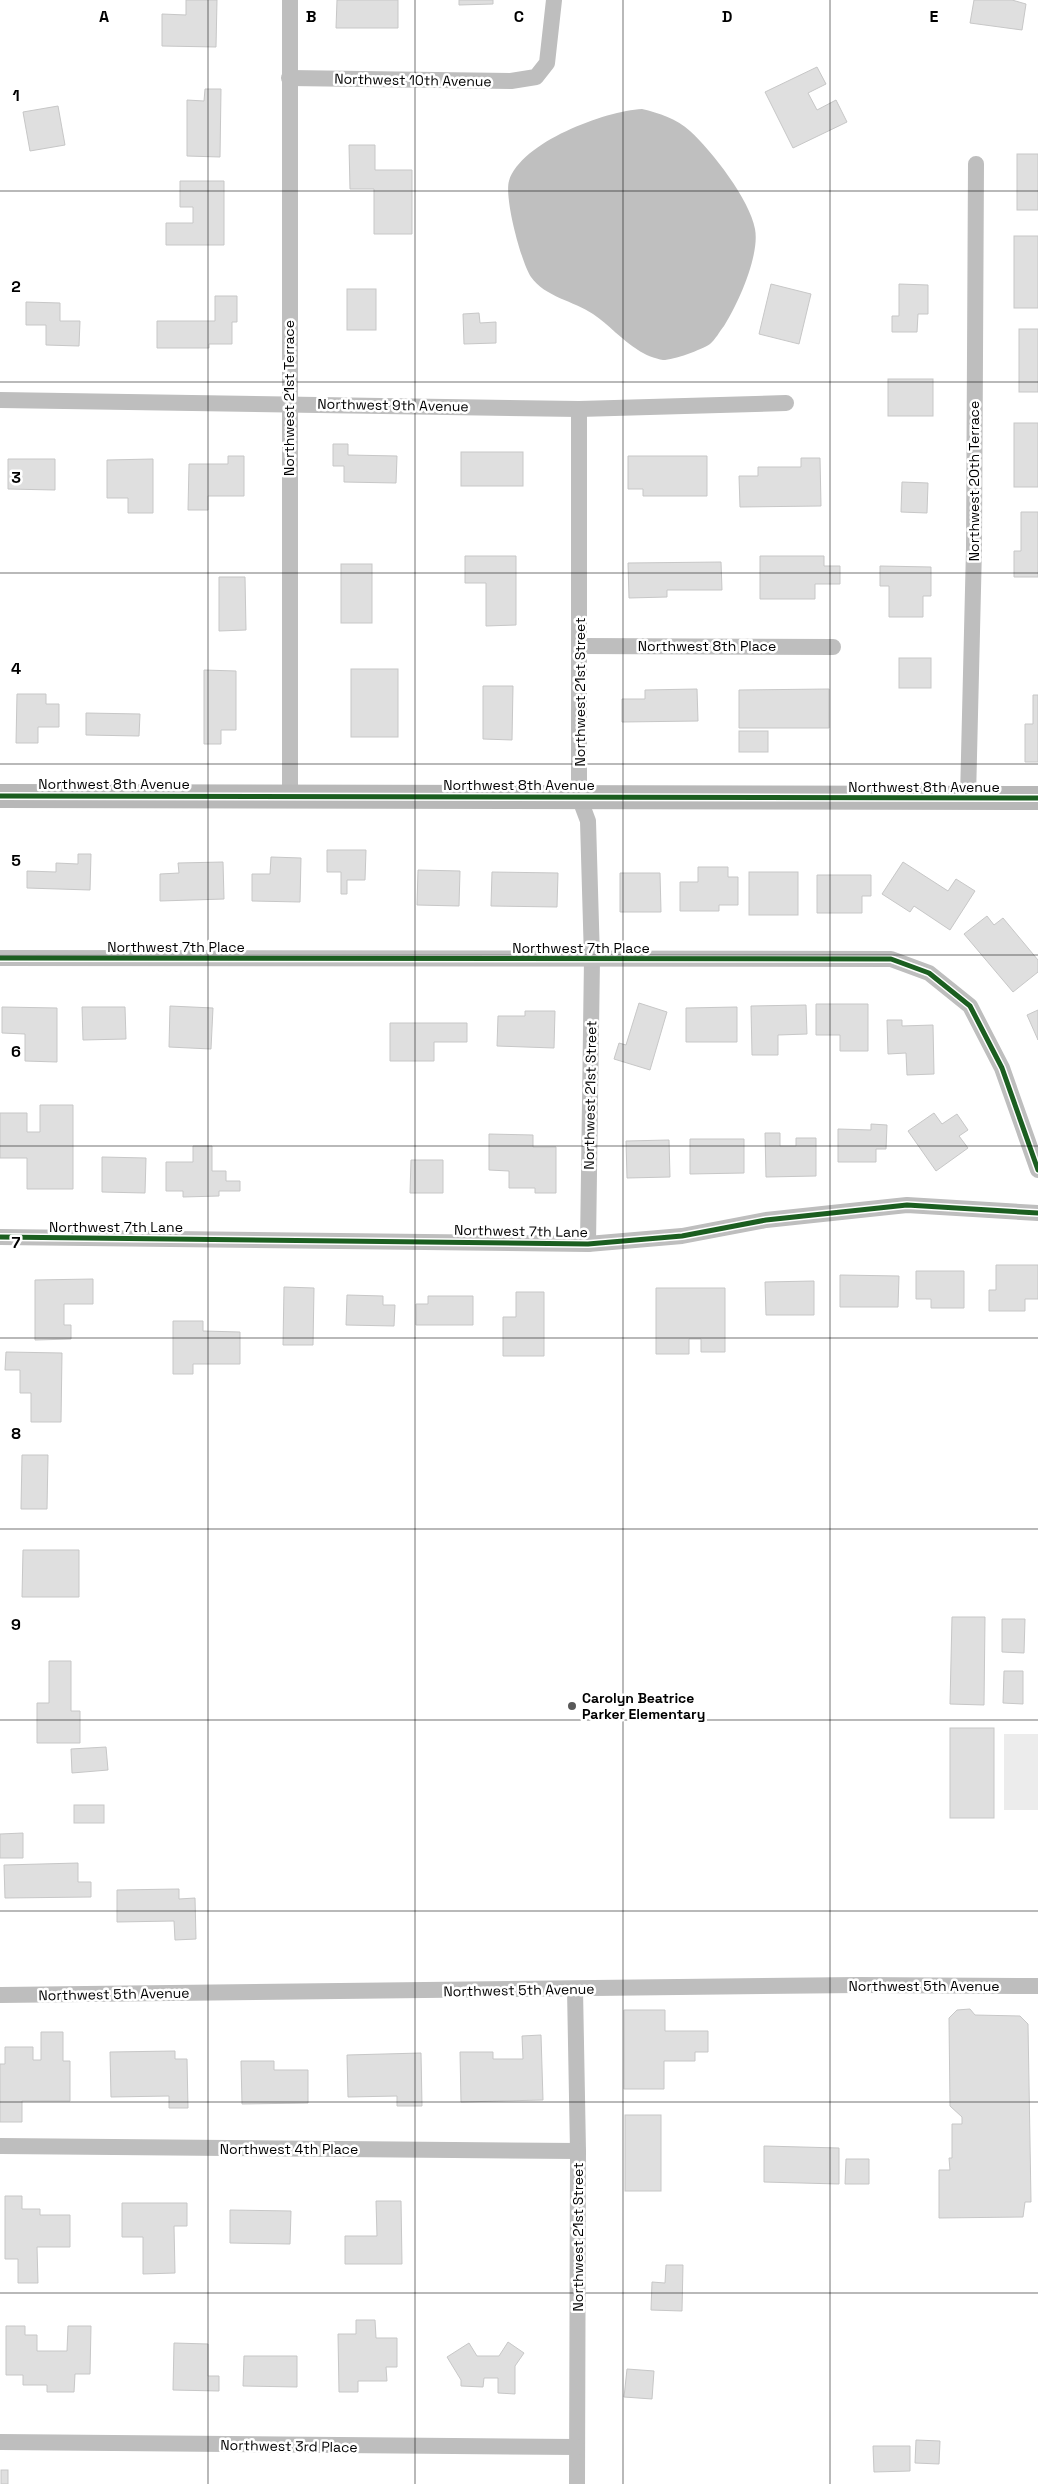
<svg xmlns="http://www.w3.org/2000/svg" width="1038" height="2484" viewBox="0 0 1038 2484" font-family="'Space Grotesk',sans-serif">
  <rect width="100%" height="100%" fill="#fff"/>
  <!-- green -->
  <rect fill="#ececec" x="1004" y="1734" width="34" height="76"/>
  <!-- water -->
  <path fill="#bfbfbf" d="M642 109C659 113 677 119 690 131 712 151 750 200 755 229 760 255 738 304 724 326 720 331 715 340 710 344 701 350 674 360 663 360 656 359 643 354 638 350 622 340 609 325 593 314 574 301 545 297 531 277 521 262 504 197 509 181 521 142 605 111 642 109Z"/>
  <!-- building -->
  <g fill="#dfdfdf" stroke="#c7c7c7">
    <path d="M186 0H217L216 47 162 46V14L186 15Z"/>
    <path d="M337 0H398V28H336Z"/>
    <path d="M459 0H493V4L459 5Z"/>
    <path d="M974 0H1012L1026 4 1022 30 970 23Z"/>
    <path d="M817 67 826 84 808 93 817 110 836 100 847 122 793 148 765 92Z"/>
    <path d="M205 89H221L220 157 187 156V100L204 101Z"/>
    <path d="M58 106 65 145 30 151 23 112Z"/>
    <path d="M349 145H375V170H412V234H374V189H350Z"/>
    <rect x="1017" y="154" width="21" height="56"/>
    <path d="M180 181H224V245H166V223H193V207H180Z"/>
    <rect x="1014" y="236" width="24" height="72"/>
    <path d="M771 284 811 294 799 344 759 334Z"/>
    <path d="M899 284 928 285V314H918L917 332H892V316H899Z"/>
    <rect x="347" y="289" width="29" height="41"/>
    <path d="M215 296H237V322H232V344H209V348H157V321H215Z"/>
    <path d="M26 302 60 303V321H80L79 346 46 345V325H26Z"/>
    <path d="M479 313 480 323 496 322V343L464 344 463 314Z"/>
    <rect x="1019" y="329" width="19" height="63"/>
    <rect x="888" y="379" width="45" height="37"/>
    <rect x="1014" y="423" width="24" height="64"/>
    <path d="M333 444H348V455L397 456 396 483 344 482V466H333Z"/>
    <rect x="461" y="452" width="62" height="34"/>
    <path d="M228 456H244V496H208V510H188L189 464H228Z"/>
    <path d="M628 456H707V496H643V489H628Z"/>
    <path d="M801 458H820L821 506 740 507 739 476H758V467H801Z"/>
    <path d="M8 459H55V490L8 489Z"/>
    <path d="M153 459V513H128V498H107V460Z"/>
    <path d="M902 482 928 483 927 513 901 512Z"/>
    <path d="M1021 512H1038V577H1014V551H1021Z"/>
    <path d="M465 556H516V625L486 626V583H465Z"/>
    <path d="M760 556H824V566H840V584H815V599H760Z"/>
    <path d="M721 562 722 590H667V597L629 598 628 563Z"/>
    <rect x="341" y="564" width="31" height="59"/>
    <path d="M880 566 931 567V596H923V617H889V586H880Z"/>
    <path d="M219 577H245L246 630 219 631Z"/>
    <rect x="899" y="658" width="32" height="30"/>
    <rect x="351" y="669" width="47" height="68"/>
    <path d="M204 670 236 671V730H221V744H204Z"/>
    <path d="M483 686H513L512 740 483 739Z"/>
    <path d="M697 689 698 721 622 722V699H645V690Z"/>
    <path d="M829 689V728H739V690Z"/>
    <path d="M17 694H46V704H59V727H38V743H16Z"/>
    <path d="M1033 695H1038V762H1025V724H1033Z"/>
    <path d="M86 713 140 714 139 736 86 735Z"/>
    <rect x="739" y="731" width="29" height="21"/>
    <path d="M327 850H366L365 880H347V894H341V872H327Z"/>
    <path d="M78 854H91L90 890 27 888V871L56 872V863L78 864Z"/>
    <path d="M271 857 301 858 300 902 252 901V874H270Z"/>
    <path d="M223 862 224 899 160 901V874L179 873 178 863Z"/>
    <path d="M903 862 948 891 956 879 975 891 950 930 914 906 910 912 882 894Z"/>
    <path d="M698 867H728V877H738V905H719V911H680V882H698Z"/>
    <path d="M418 870 460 871 459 906 417 905Z"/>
    <path d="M492 872 558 873 557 907 491 906Z"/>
    <rect x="749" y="872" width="49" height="43"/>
    <path d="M620 873H660L661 912H620Z"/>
    <path d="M817 875H871V896H862V913H817Z"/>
    <path d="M987 916 994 925 1003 918 1038 960V972L1013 992 964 934Z"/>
    <path d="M639 1003 667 1012 650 1070 614 1059 619 1043 626 1045Z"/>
    <path d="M816 1004H868V1051H840V1035H816Z"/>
    <path d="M806 1005 807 1034 778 1035V1055H752L751 1006Z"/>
    <path d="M170 1006 213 1008 211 1049 169 1047Z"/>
    <path d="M2 1007 57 1008V1062L25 1061V1034L2 1033Z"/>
    <path d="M82 1007H125L126 1039 83 1040Z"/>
    <path d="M737 1007V1042H686V1008Z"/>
    <path d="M1038 1010V1040L1027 1015Z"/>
    <path d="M525 1011H555L554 1048 497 1046 498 1016H525Z"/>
    <path d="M887 1020H902V1026L933 1025 934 1074 907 1075 906 1053 888 1054Z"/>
    <path d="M390 1023H467V1042H434V1061H390Z"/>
    <path d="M40 1105H73V1189H27V1158H0V1113H27V1132H40Z"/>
    <path d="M934 1113 942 1124 957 1114 968 1130 959 1136 968 1148 936 1171 908 1131Z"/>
    <path d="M871 1124 887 1125 886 1149H876V1162H838V1129L871 1130Z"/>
    <path d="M765 1133H780V1146H796V1138H816V1176L766 1177Z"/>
    <path d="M489 1134 533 1135V1147H556V1193H535V1188H509V1171L489 1170Z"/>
    <path d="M690 1139H744V1173L690 1174Z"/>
    <path d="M669 1140 670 1177 627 1178 626 1141Z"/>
    <path d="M193 1146H212V1171H226V1181H240V1191H219V1196L183 1197V1191H166V1162H193Z"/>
    <path d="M102 1157 146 1158 145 1193 102 1192Z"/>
    <path d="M411 1160H443V1193H410Z"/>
    <path d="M996 1265H1038V1299H1025V1311H989V1290H996Z"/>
    <path d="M916 1271H964V1308H931V1299H916Z"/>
    <path d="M840 1275 899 1276 898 1307H840Z"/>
    <path d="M93 1279V1304H64V1325H71V1339L35 1340V1280Z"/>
    <path d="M814 1281V1315H766L765 1282Z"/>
    <path d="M284 1287 314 1288 313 1345H283Z"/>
    <path d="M656 1288H725V1352H701V1339H689V1354H656Z"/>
    <path d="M516 1292H544V1356H503V1317H516Z"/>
    <path d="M347 1295 383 1296V1305H395L394 1326 346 1325Z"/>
    <path d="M428 1296H473V1325H416V1304H428Z"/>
    <path d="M173 1321H203V1331L240 1332V1364H193V1374H173Z"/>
    <path d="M6 1352 62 1353 61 1422H31V1393H20V1370H5Z"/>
    <path d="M22 1455H48L47 1509H21Z"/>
    <path d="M23 1550H79V1597H22Z"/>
    <path d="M952 1617H985L984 1705 950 1704Z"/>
    <path d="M1002 1619H1025L1024 1653 1002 1652Z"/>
    <path d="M49 1661H71V1711H80V1743H37V1703H49Z"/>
    <path d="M1004 1671H1023V1704L1003 1703Z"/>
    <rect x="950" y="1728" width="44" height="90"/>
    <path d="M106 1747 108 1770 72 1773 71 1749Z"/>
    <rect x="74" y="1805" width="30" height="18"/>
    <path d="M23 1833V1858H0V1834Z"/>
    <path d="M78 1863V1882H91V1897L5 1898 4 1865Z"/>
    <path d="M179 1889V1899L195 1898 196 1939 175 1940 174 1921 117 1922V1890Z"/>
    <path d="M970 2009 975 2015 1020 2016 1028 2024 1031 2202H1025L1023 2217 939 2218V2170H950L949 2158H952V2124H962V2117L950 2106 949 2018 957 2010Z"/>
    <path d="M624 2010H665V2031H708V2052H695V2061H664V2089H624Z"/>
    <path d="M41 2032H63V2061H70V2101H22V2122H0V2064H5V2047H33V2060H41Z"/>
    <path d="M541 2035 543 2100 461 2102 460 2052H493V2059H523L522 2036Z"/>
    <path d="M175 2051V2059H187L188 2108H169V2096L111 2097 110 2052Z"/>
    <path d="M421 2053 422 2106H397V2096L348 2097 347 2055Z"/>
    <path d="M241 2061H274V2070H308V2103L242 2104Z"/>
    <rect x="625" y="2115" width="36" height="76"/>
    <path d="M764 2146 839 2148V2184L764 2182Z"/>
    <path d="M846 2159H869V2184H845Z"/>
    <path d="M5 2196H22V2209H40V2215H70V2247H37L38 2283H18V2259H5Z"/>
    <path d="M376 2201H401L402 2264H345V2236H377Z"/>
    <path d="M122 2203H187V2226H174L175 2273 143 2274V2237H122Z"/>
    <path d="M230 2210 291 2211 290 2244 230 2243Z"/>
    <path d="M666 2265H683L682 2311 651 2310 652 2282 665 2283Z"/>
    <path d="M356 2320H375L376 2338H397V2367H386L387 2381H358V2392H339L338 2334H356Z"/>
    <path d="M6 2326H25V2335H37V2351H67L68 2326H91L90 2374H75L74 2392H47V2385H23V2375H6Z"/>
    <path d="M508 2342 524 2353 515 2366V2394L498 2393V2378H484L483 2387 461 2386V2380L447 2357 469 2343 477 2356H499Z"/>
    <path d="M174 2343 208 2344V2376H219V2391L173 2390Z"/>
    <path d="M244 2356H297V2387L243 2386Z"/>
    <path d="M627 2369 654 2371 652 2399 624 2397Z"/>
    <path d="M916 2440 940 2441 939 2464 915 2463Z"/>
    <path d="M873 2446H910V2471L874 2472Z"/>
    <rect x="1" y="2470" width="7" height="14"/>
  </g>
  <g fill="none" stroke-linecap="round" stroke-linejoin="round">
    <!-- street -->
    <g stroke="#bebebe" stroke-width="16">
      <path d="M289 78 511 81 536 77 547 63 554 0"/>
      <path d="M0 400 579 409 786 403"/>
      <path d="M579 409V797L588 821 592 959 588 1244"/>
      <path d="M580 646 833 647"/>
      <path d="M290 795V0"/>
      <path d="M968 798 974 548 976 164"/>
      <path d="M0 958 891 959 929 973 970 1006 1002 1068 1038 1170"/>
      <path d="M0 1237 588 1244 682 1236 766 1220 907 1205 1038 1213"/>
      <path d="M575 1989 578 2151 577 2484"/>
      <path d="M0 1995 858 1985 1038 1986"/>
      <path d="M0 2146 578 2151"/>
      <path d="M0 2442 577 2447"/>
    </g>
    <!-- secondary -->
    <path stroke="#b8b8b8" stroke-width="24" d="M0 796 1038 798"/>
    <defs>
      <g id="cycleway">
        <path d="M0 796 1038 798"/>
        <path d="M0 958 891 959 929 973 970 1006 1002 1068 1038 1170"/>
        <path d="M0 1237 588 1244 682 1236 766 1220 907 1205 1038 1213"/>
      </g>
    </defs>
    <!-- cycleway casing -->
    <use href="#cycleway" stroke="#fff" stroke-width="8"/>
    <!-- cycleway -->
    <use href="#cycleway" stroke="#1b5e20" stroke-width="5"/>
  </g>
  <!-- grid -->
  <path fill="none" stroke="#000" stroke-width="1" stroke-opacity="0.55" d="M208 0V2484M415 0V2484M623 0V2484M830 0V2484M0 191H1038M0 382H1038M0 573H1038M0 764H1038M0 955H1038M0 1146H1038M0 1338H1038M0 1529H1038M0 1720H1038M0 1911H1038M0 2102H1038M0 2293H1038"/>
  <!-- markers -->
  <circle fill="#595959" stroke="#fff" stroke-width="2" cx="572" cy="1706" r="5"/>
  <g text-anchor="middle" stroke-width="5" stroke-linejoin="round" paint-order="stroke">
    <!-- street labels -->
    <g font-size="14" fill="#000" stroke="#fff">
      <text transform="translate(413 80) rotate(1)" y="5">Northwest 10th Avenue</text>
      <text transform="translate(289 398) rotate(-90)" y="5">Northwest 21st Terrace</text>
      <text transform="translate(393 405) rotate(1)" y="5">Northwest 9th Avenue</text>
      <text transform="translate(974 481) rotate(-90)" y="5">Northwest 20th Terrace</text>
      <text x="707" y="651">Northwest 8th Place</text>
      <text transform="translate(580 692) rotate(-90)" y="5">Northwest 21st Street</text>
      <text x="114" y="789">Northwest 8th Avenue</text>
      <text x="519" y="790">Northwest 8th Avenue</text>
      <text x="924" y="792">Northwest 8th Avenue</text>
      <text x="176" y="952">Northwest 7th Place</text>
      <text x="581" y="953">Northwest 7th Place</text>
      <text transform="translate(590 1095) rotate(-89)" y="5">Northwest 21st Street</text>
      <text x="116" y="1232">Northwest 7th Lane</text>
      <text transform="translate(521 1231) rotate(1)" y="5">Northwest 7th Lane</text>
      <text x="924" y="1991">Northwest 5th Avenue</text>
      <text transform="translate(519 1990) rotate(-1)" y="5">Northwest 5th Avenue</text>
      <text transform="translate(114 1994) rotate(-1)" y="5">Northwest 5th Avenue</text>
      <text x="289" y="2154">Northwest 4th Place</text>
      <text transform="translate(578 2237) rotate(-90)" y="5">Northwest 21st Street</text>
      <text transform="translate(289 2446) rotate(1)" y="5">Northwest 3rd Place</text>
    </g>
    <!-- poi labels -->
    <g font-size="14" font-weight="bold" fill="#000" stroke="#fff" text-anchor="start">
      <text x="582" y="1703">Carolyn Beatrice<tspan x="582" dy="16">Parker Elementary</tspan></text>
    </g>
  </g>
  <g font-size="16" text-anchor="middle" font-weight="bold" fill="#000" stroke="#fff" stroke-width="5" stroke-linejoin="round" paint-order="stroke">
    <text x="104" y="22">A</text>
    <text x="311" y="22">B</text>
    <text x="519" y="22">C</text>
    <text x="727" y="22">D</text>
    <text x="934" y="22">E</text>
    <text x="16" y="101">1</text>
    <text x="16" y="292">2</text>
    <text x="16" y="483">3</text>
    <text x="16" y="674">4</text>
    <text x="16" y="866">5</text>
    <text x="16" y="1057">6</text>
    <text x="16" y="1248">7</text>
    <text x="16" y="1439">8</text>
    <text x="16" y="1630">9</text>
  </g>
</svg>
